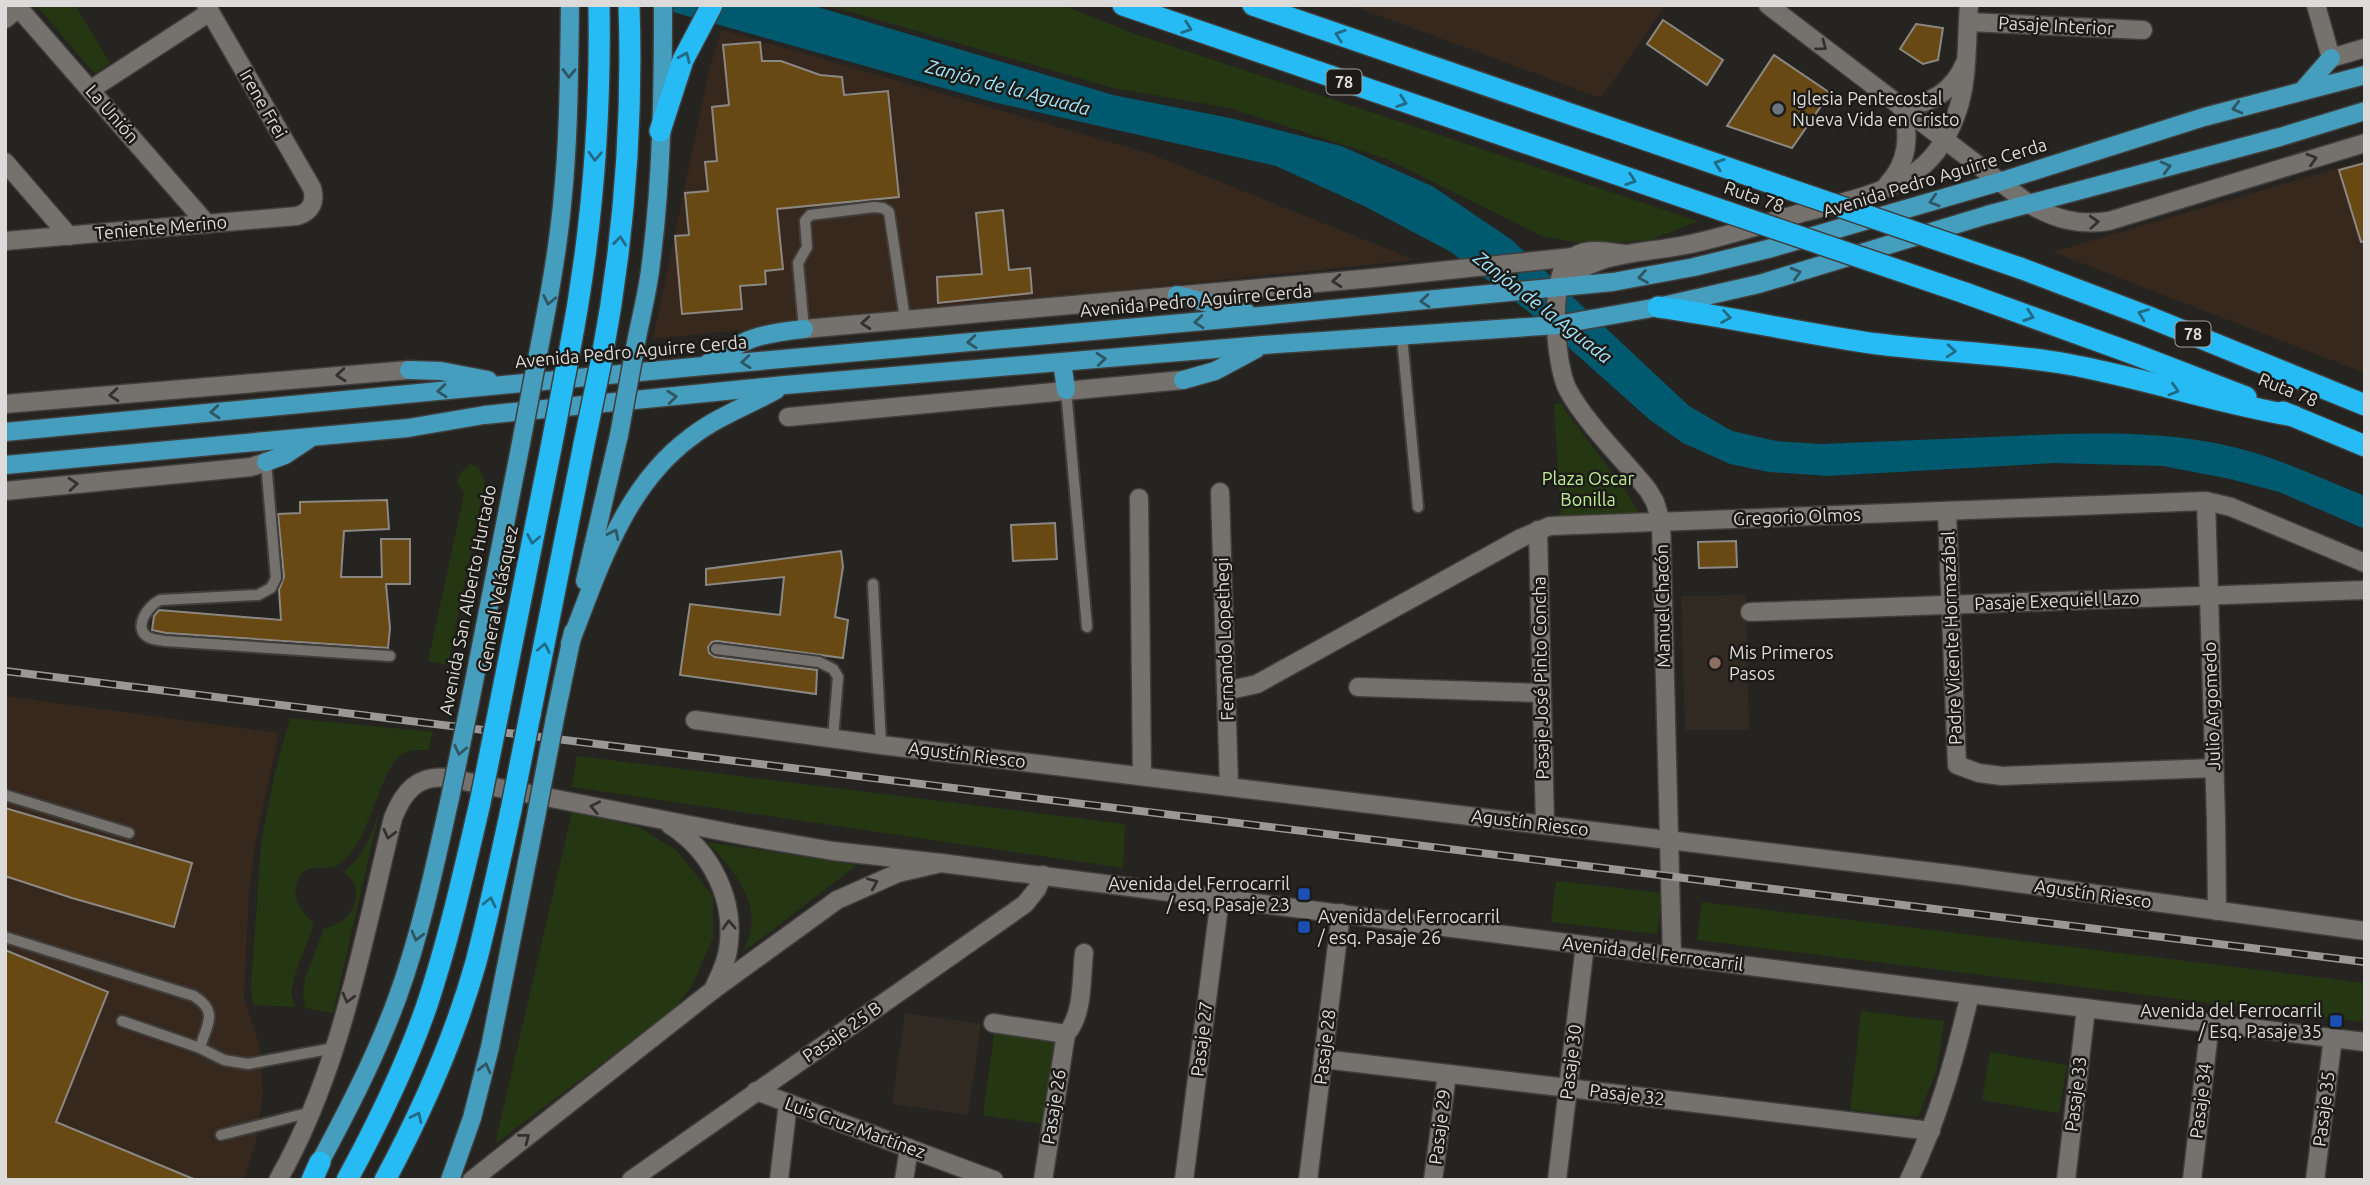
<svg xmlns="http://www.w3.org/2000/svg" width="2370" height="1185" viewBox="0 0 2370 1185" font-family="Ubuntu,sans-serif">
  <rect width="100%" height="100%" fill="#262421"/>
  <!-- industrial -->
  <g fill="#37281d">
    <path d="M1351 5H1666L1601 98Z"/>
    <path d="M722 30 1148 153 1415 260 653 339 711 62Z"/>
    <path d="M2365 160V373L2053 252Z"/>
    <path d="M5 696 279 733 256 839 249 892 244 998 259 1044 263 1092 256 1140 244 1180H5Z"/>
  </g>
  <!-- built -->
  <g fill="#302a22">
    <path d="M1746 595 1749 730H1685L1681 596Z"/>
    <path d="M905 1013 981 1024 968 1115 892 1104Z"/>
  </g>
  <!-- green -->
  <g fill="#243712">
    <path d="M36 5H75L110 63 95 74Z"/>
    <path d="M827 5H1062L1135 34 1698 221 1651 240 1588 244 1544 237 1387 159 1230 108 1113 88Z"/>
    <path d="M1560 403 1627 493 1643 520 1561 517 1554 405Z"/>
    <path d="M471 464 478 467 485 481 448 665 428 661 464 494 457 481 462 471Z"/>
    <path d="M290 718 433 732 428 750C419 750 410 749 402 754 384 767 373 815 362 835 356 846 346 864 333 867 320 870 304 862 297 882 291 900 302 912 314 924L296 971 291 991 295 1007 253 1005 251 987 261 844 274 777Z"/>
    <path d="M577 756 1125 824 1123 868 572 787Z"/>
    <path d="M572 812 639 827 676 850 713 896V938L691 987 674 1009 495 1144Z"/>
    <path d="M379 813 333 1013 305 1008 303 992 305 979 324 928C344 926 361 907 355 885 353 880 348 876 344 872 364 856 370 837 379 813Z"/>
    <path d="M707 842 857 865 742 953C745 947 748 940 750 933 759 898 729 865 707 842Z"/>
    <path d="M1556 881 1662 893 1657 934 1551 922Z"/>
    <path d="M1702 902 2365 983V1022L1697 940Z"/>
    <path d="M1861 1011 1944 1021 1937 1069 1918 1117 1850 1110Z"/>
    <path d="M995 1027 1060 1037 1048 1125 983 1115Z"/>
    <path d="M1990 1052 2067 1065 2059 1113 1982 1100Z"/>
  </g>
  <!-- water -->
  <path fill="#005a6f" d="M648 5H811L1113 95 1230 118 1341 146 1432 186 1512 240 1689 406 1732 431 1776 441 1821 444C1885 441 1949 439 2013 436 2081 433 2152 430 2220 444 2270 454 2318 477 2365 496V529L2279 492 2230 479 2163 466 2055 463 1828 476 1769 472 1730 464 1683 443 1650 420 1530 313 1451 252 1364 206 1276 166 993 102Z"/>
  <!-- building -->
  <g fill="#684813" stroke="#8b8884" stroke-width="2">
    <path d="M1663 20 1723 60 1707 85 1647 44Z"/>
    <path d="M1916 24 1943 28 1938 60 1923 64 1900 49Z"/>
    <path d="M760 42 762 61H781L820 75 842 77 844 95 888 91 899 197 777 209 783 269 765 271 766 284 740 286 742 309 682 314 675 236 689 235 685 193 708 191 705 162 717 161 712 107 729 105 723 45Z"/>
    <path d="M1774 55 1830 93 1792 148 1727 126Z"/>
    <path d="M2365 163V241L2361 242 2339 170Z"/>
    <path d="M1003 210 1009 270 1030 268 1032 293 938 303 937 277 982 274 976 213Z"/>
    <path d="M387 500 389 529 344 531 341 577H382L381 539H410V584H386L390 628 388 648 166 633 152 630 154 616 159 610 281 620 279 590 284 577 278 514 300 513V502Z"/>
    <path d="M1055 523 1057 559 1013 561 1011 525Z"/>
    <path d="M1736 541 1737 567 1699 568 1698 542Z"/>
    <path d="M841 551 843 567 835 617 848 620 843 658 717 641 712 642 708 647 709 653 715 657 817 670 816 694 680 675 690 604 780 615 784 577 706 585V569Z"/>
    <path d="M5 808 192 863 174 927 72 898 5 876Z"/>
    <path d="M5 950 108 992 56 1122 196 1180H5Z"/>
  </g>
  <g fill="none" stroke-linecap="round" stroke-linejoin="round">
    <defs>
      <g id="service">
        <path d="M804 329 798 263 807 247 805 221 810 215 874 207 883 208 889 212 905 319"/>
        <path d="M1402 337 1418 507"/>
        <path d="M1066 390 1087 627"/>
        <path d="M266 462 276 578 271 588 258 595 160 600C149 605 132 627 148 637 153 640 160 640 165 641L390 656"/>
        <path d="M873 584 881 745"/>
        <path d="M716 649 819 662 833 669 838 677 833 738"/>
        <path d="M5 795 129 833"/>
        <path d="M5 937 194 996C219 1012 207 1023 200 1048"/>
        <path d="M122 1021 200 1048 224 1060 248 1064 334 1048"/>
        <path d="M221 1135 311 1112"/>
      </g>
      <g id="minor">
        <path d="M16 5 207 224"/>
        <path d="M2316 5 2331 58 2365 48"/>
        <path d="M5 19 19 8"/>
        <path d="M1968 22 2143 30"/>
        <path d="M90 90 210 12"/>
        <path d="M5 162 69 236"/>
        <path d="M2029 204C2055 219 2079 226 2109 221L2365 143"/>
        <path d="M5 241 297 216C311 212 316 202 312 188L206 5"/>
        <path d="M804 329 1373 278 1573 257"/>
        <path d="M5 404 409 370"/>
        <path d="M788 417 1183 380"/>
        <path d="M5 491 251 467 266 462"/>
        <path d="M1220 492 1229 786"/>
        <path d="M1139 498 1142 776"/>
        <path d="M2206 501 2216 819 2217 911"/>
        <path d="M1947 512 1957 765 1979 773 2002 776 2214 768"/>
        <path d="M1538 530 1545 825"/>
        <path d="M1750 612 2365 590"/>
        <path d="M1358 687 1542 693"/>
        <path d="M1226 691 1257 684 1521 538 1550 526 2206 501 2231 507 2365 563"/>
        <path d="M695 720 881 745 1958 875 2365 931"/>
        <path d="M1970 994 2365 1042"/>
        <path d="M993 1023 1066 1034"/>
        <path d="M1323 1059 1931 1131"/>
        <path d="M756 1091 994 1180"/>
        <path d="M631 1180 1025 904 1037 889 1043 875"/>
        <path d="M779 1180 788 1103"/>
        <path d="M904 1180 909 1148"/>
        <path d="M1043 1180 1066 1034C1084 1015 1081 977 1084 953"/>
        <path d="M1184 1180 1220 898"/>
        <path d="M1308 1180 1341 913"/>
        <path d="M1433 1180 1447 1074"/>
        <path d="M1557 1180 1585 945"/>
        <path d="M2066 1180 2086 1008"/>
        <path d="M2192 1180 2210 1023"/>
        <path d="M2315 1180 2333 1038"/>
      </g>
      <g id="tertiary">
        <path d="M1887 185C1908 163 1911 134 1901 106"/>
        <path d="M1625 254C1609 252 1588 247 1573 257 1547 273 1555 366 1568 390 1585 422 1624 460 1648 490L1655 502 1661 522 1672 956"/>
        <path d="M1558 288C1589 252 1637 254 1680 246 1720 239 1759 225 1798 214 1834 204 1875 197 1908 177 1931 163 1947 140 1956 115 1969 81 1966 41 1969 5"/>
        <path d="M472 1180 713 990 837 900 898 873 941 863 1970 994C1955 1058 1938 1120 1909 1180"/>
      </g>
      <g id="secondary">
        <path d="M1768 5 2029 204"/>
        <path d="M1901 106C1931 105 1953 91 1965 63"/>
        <path d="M670 825C712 851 736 901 728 950 726 964 719 977 713 990"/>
        <path d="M278 1180C341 1070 363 940 393 818 403 792 418 774 448 778L746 836 833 851 941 863"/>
      </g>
      <g id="primary">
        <path d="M2303 90 2331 58"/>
        <path d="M1177 295 1247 313"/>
        <path d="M635 348C640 320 648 292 651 263 662 178 663 91 663 5"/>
        <path d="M537 359C547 308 557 257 562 205 569 138 569 72 570 5"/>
        <path d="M1062 362 1066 390"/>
        <path d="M707 364C745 338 758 334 804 329"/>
        <path d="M409 370 441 371 488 380"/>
        <path d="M1183 380 1215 371 1256 349"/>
        <path d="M5 432 704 366 1260 316 1613 282 1694 267 1768 249 1999 182 2204 117 2365 75"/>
        <path d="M266 462 285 455 309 439"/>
        <path d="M5 465 408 428 484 415 785 385 1263 345 1557 325 1658 307 1759 284 1987 215 2280 137 2365 111"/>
        <path d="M585 581 619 435"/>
        <path d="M570 643C599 569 624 486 691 437 717 417 747 406 776 390"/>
        <path d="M470 702 521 443"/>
        <path d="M555 718 573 632"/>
        <path d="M320 1162C349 1108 377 1054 398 996 421 932 435 865 450 798"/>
        <path d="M450 1180 472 1118 490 1047 536 817"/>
      </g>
      <g id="motorway">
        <path d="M1123 5 1727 212"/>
        <path d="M1253 5 1783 187"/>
        <path d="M660 131 683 60 712 5"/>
        <path d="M2020 268 2149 317 2365 405"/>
        <path d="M1965 293 2134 354 2246 397"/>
        <path d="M1658 307C1732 317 1804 334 1878 344 1941 352 2005 353 2067 364 2144 378 2217 403 2294 416"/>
        <path d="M602 357C624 240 633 124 629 5"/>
        <path d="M568 359C591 243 601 124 599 5"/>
        <path d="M2283 412 2365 446"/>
        <path d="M499 709 551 448"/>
        <path d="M530 715 584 444"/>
        <path d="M312 1180 320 1162"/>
        <path d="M347 1180C378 1123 406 1066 427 1005 449 939 464 871 480 803"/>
        <path d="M385 1180C422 1111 455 1037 476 962 489 912 500 861 511 810"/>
      </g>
    </defs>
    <!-- service casing -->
    <use href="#service" stroke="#403e3c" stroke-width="14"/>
    <!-- minor casing -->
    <use href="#minor" stroke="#403e3c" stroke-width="21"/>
    <!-- tertiary casing -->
    <use href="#tertiary" stroke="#403e3c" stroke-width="21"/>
    <!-- secondary casing -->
    <use href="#secondary" stroke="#403e3c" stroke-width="21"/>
    <!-- primary casing -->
    <use href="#primary" stroke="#403e3c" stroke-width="21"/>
    <!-- motorway casing -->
    <use href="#motorway" stroke="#403e3c" stroke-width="24"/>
    <!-- service -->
    <use href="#service" stroke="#75726e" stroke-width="10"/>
    <!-- minor -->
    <use href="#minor" stroke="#75726e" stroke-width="18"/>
    <!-- tertiary -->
    <use href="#tertiary" stroke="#75726e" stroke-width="18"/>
    <!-- secondary -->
    <use href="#secondary" stroke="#75726e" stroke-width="18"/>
    <!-- primary -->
    <use href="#primary" stroke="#469ebe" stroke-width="18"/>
    <!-- motorway -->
    <use href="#motorway" stroke="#26bbf4" stroke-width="21"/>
    <defs>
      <path id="rail" d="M5 671 2365 962"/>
    </defs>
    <!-- rail casing -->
    <use href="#rail" stroke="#9b9997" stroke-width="8"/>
    <!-- rail -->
    <use href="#rail" stroke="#1d1b17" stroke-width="5" stroke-dasharray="16" stroke-linecap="butt"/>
    <defs>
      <g id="primary-bridge">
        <path d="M619 435 635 348"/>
        <path d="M521 443 537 359"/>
        <path d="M450 798 470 702"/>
        <path d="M536 817 555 718"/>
      </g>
      <g id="motorway-bridge">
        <path d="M1783 187 2020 268"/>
        <path d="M1727 212 1965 293"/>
        <path d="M584 444 602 357"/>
        <path d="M551 448 568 359"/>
        <path d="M480 803 499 709"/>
        <path d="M511 810 530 715"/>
      </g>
    </defs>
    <!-- primary-bridge casing -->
    <use href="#primary-bridge" stroke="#403e3c" stroke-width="21" stroke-linecap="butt"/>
    <!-- motorway-bridge casing -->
    <use href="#motorway-bridge" stroke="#403e3c" stroke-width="24" stroke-linecap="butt"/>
    <!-- primary-bridge -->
    <use href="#primary-bridge" stroke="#469ebe" stroke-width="18"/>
    <!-- motorway-bridge -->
    <use href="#motorway-bridge" stroke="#26bbf4" stroke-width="21"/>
  </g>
  <!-- one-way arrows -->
  <defs><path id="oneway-chevron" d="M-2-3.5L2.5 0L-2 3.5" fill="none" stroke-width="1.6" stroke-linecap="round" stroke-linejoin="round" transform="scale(1.75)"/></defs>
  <g stroke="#226b86">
    <use href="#oneway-chevron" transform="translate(1187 28) rotate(19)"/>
    <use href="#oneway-chevron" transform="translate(1340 35) rotate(-161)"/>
    <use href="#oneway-chevron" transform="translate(685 57) rotate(-66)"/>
    <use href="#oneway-chevron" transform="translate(1402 102) rotate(19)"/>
    <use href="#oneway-chevron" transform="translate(595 156) rotate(93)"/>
    <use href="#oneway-chevron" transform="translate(1719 164) rotate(-161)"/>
    <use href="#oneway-chevron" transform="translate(1631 180) rotate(19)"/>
    <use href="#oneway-chevron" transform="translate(620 241) rotate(-84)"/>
    <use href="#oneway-chevron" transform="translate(2143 314) rotate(-159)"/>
    <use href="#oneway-chevron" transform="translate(2029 316) rotate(19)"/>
    <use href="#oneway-chevron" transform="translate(1726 317) rotate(9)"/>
    <use href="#oneway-chevron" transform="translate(1951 351) rotate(4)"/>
    <use href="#oneway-chevron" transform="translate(2174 390) rotate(16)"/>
    <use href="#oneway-chevron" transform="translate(533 539) rotate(101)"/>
    <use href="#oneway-chevron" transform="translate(544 648) rotate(-79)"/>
    <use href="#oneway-chevron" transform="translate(490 902) rotate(-77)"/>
    <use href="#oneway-chevron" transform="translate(417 1117) rotate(-65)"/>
  </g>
  <g stroke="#33312d">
    <use href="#oneway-chevron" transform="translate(1822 46) rotate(37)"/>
    <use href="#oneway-chevron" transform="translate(2312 159) rotate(-17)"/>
    <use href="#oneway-chevron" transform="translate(2094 222) rotate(-3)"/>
    <use href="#oneway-chevron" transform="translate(1337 281) rotate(175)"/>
    <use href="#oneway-chevron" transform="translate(866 323) rotate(175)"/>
    <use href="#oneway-chevron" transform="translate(341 375) rotate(175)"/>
    <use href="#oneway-chevron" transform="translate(114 395) rotate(175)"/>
    <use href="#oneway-chevron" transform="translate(73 484) rotate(-5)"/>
    <use href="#oneway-chevron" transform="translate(595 807) rotate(-169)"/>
    <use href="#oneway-chevron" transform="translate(389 834) rotate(104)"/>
    <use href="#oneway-chevron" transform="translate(873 883) rotate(-23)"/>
    <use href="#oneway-chevron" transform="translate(729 925) rotate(-93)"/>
    <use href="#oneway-chevron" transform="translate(348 998) rotate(105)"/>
    <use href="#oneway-chevron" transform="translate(525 1138) rotate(-38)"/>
  </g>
  <g stroke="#2f5662">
    <use href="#oneway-chevron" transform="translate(569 73) rotate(91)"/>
    <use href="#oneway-chevron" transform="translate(2237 108) rotate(165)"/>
    <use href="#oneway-chevron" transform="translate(2166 167) rotate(-15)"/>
    <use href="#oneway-chevron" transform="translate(1934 201) rotate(164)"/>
    <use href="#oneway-chevron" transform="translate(1796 273) rotate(-16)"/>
    <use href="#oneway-chevron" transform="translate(1643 277) rotate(171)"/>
    <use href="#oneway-chevron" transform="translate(549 300) rotate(101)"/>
    <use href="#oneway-chevron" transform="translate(1425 301) rotate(175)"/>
    <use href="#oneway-chevron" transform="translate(1199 322) rotate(175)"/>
    <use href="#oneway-chevron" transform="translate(972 342) rotate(175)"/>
    <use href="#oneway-chevron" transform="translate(1101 359) rotate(-5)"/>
    <use href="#oneway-chevron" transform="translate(746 362) rotate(175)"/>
    <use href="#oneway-chevron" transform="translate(442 391) rotate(175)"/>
    <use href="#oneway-chevron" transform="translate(672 397) rotate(-6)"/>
    <use href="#oneway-chevron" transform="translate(215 412) rotate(175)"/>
    <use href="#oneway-chevron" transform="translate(614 534) rotate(-64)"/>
    <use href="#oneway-chevron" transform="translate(460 750) rotate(102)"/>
    <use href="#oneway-chevron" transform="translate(417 936) rotate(105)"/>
    <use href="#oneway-chevron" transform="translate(485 1068) rotate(-76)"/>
  </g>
  <!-- markers -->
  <circle fill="#6b7280" stroke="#1d1b17" stroke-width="2.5" cx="1778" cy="109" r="7"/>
  <circle fill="#8d6e63" stroke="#1d1b17" stroke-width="2.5" cx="1715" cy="663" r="7"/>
  <g fill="#1a4fb4" stroke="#1d1b17" stroke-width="2.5">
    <rect x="1297" y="887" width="14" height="14" rx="3.5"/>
    <rect x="1297" y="920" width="14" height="14" rx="3.5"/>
    <rect x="2329" y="1014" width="14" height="14" rx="3.5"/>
  </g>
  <g text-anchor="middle" stroke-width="5" stroke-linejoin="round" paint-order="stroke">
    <!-- shield labels -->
    <g fill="#1d1b17" stroke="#a3a19f" stroke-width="2">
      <rect x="1326.5" y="69.5" width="35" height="25" rx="5"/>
      <rect x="2175.5" y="321.5" width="35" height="25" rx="5"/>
    </g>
    <g font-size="16" font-weight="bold" fill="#dddbd9">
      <text x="1344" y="88">78</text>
      <text x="2193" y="340">78</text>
    </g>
    <!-- street labels -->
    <g font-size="18" fill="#dddbd9" stroke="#1d1b17">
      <text transform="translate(2056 26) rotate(3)" y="6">Pasaje Interior</text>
      <text transform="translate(263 104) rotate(60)" y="6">Irene Frei</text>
      <text transform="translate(112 114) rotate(49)" y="6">La Unión</text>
      <text transform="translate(1935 178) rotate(-17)" y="6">Avenida Pedro Aguirre Cerda</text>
      <text transform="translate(1754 197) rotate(19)" y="6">Ruta 78</text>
      <text transform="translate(161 228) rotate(-5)" y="6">Teniente Merino</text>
      <text transform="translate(1196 301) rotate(-5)" y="6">Avenida Pedro Aguirre Cerda</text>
      <text transform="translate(631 352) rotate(-5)" y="6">Avenida Pedro Aguirre Cerda</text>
      <text transform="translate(2288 390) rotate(22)" y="6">Ruta 78</text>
      <text transform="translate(1797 517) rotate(-2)" y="6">Gregorio Olmos</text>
      <text transform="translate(498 599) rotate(-79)" y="6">General Velásquez</text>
      <text transform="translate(468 600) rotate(-79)" y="6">Avenida San Alberto Hurtado</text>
      <text transform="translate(2057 601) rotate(-2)" y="6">Pasaje Exequiel Lazo</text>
      <text transform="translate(1663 606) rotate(-91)" y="6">Manuel Chacón</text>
      <text transform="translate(1952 638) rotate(-92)" y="6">Padre Vicente Hormazábal</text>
      <text transform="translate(1225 639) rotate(-92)" y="6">Fernando Lopethegi</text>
      <text transform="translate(1541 678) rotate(-91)" y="6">Pasaje José Pinto Concha</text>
      <text transform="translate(2212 706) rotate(-92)" y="6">Julio Argomedo</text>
      <text transform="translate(967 755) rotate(7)" y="6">Agustín Riesco</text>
      <text transform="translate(1530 823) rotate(7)" y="6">Agustín Riesco</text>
      <text transform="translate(2093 894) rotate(8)" y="6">Agustín Riesco</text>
      <text transform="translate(1653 954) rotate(7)" y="6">Avenida del Ferrocarril</text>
      <text transform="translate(842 1032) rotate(-35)" y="6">Pasaje 25 B</text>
      <text transform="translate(1202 1039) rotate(-83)" y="6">Pasaje 27</text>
      <text transform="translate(1325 1047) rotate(-83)" y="6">Pasaje 28</text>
      <text transform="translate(1571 1062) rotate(-83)" y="6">Pasaje 30</text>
      <text transform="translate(2076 1094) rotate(-83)" y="6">Pasaje 33</text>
      <text transform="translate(1627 1095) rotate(7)" y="6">Pasaje 32</text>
      <text transform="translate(2201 1101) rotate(-83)" y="6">Pasaje 34</text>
      <text transform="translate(1054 1107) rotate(-81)" y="6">Pasaje 26</text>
      <text transform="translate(2324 1109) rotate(-83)" y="6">Pasaje 35</text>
      <text transform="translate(1440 1127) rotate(-83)" y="6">Pasaje 29</text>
      <text transform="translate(855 1128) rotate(20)" y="6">Luis Cruz Martínez</text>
    </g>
    <!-- poi labels -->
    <g font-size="18" fill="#dddbd9" stroke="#1d1b17" text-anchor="start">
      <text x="1792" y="105">Iglesia Pentecostal<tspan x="1792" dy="21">Nueva Vida en Cristo</tspan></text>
      <text x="1729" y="659">Mis Primeros<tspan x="1729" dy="21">Pasos</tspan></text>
      <text x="1290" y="890" text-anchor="end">Avenida del Ferrocarril<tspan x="1290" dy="21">/ esq. Pasaje 23</tspan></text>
      <text x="1318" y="923">Avenida del Ferrocarril<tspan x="1318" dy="21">/ esq. Pasaje 26</tspan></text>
      <text x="2322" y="1017" text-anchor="end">Avenida del Ferrocarril<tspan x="2322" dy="21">/ Esq. Pasaje 35</tspan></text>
    </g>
    <!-- park labels -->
    <g font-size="18" fill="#bdef94" stroke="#1d1b17">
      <text x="1588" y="485">Plaza Oscar<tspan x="1588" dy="21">Bonilla</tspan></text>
    </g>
    <!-- water labels -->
    <g font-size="19" font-style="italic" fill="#9fe6fe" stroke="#1d1b17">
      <text transform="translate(1008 87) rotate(15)" y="7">Zanjón de la Aguada</text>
      <text transform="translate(1543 307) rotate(38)" y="7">Zanjón de la Aguada</text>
    </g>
  </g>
  <!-- border -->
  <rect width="2370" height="1185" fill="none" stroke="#dddbd9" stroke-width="14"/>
</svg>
